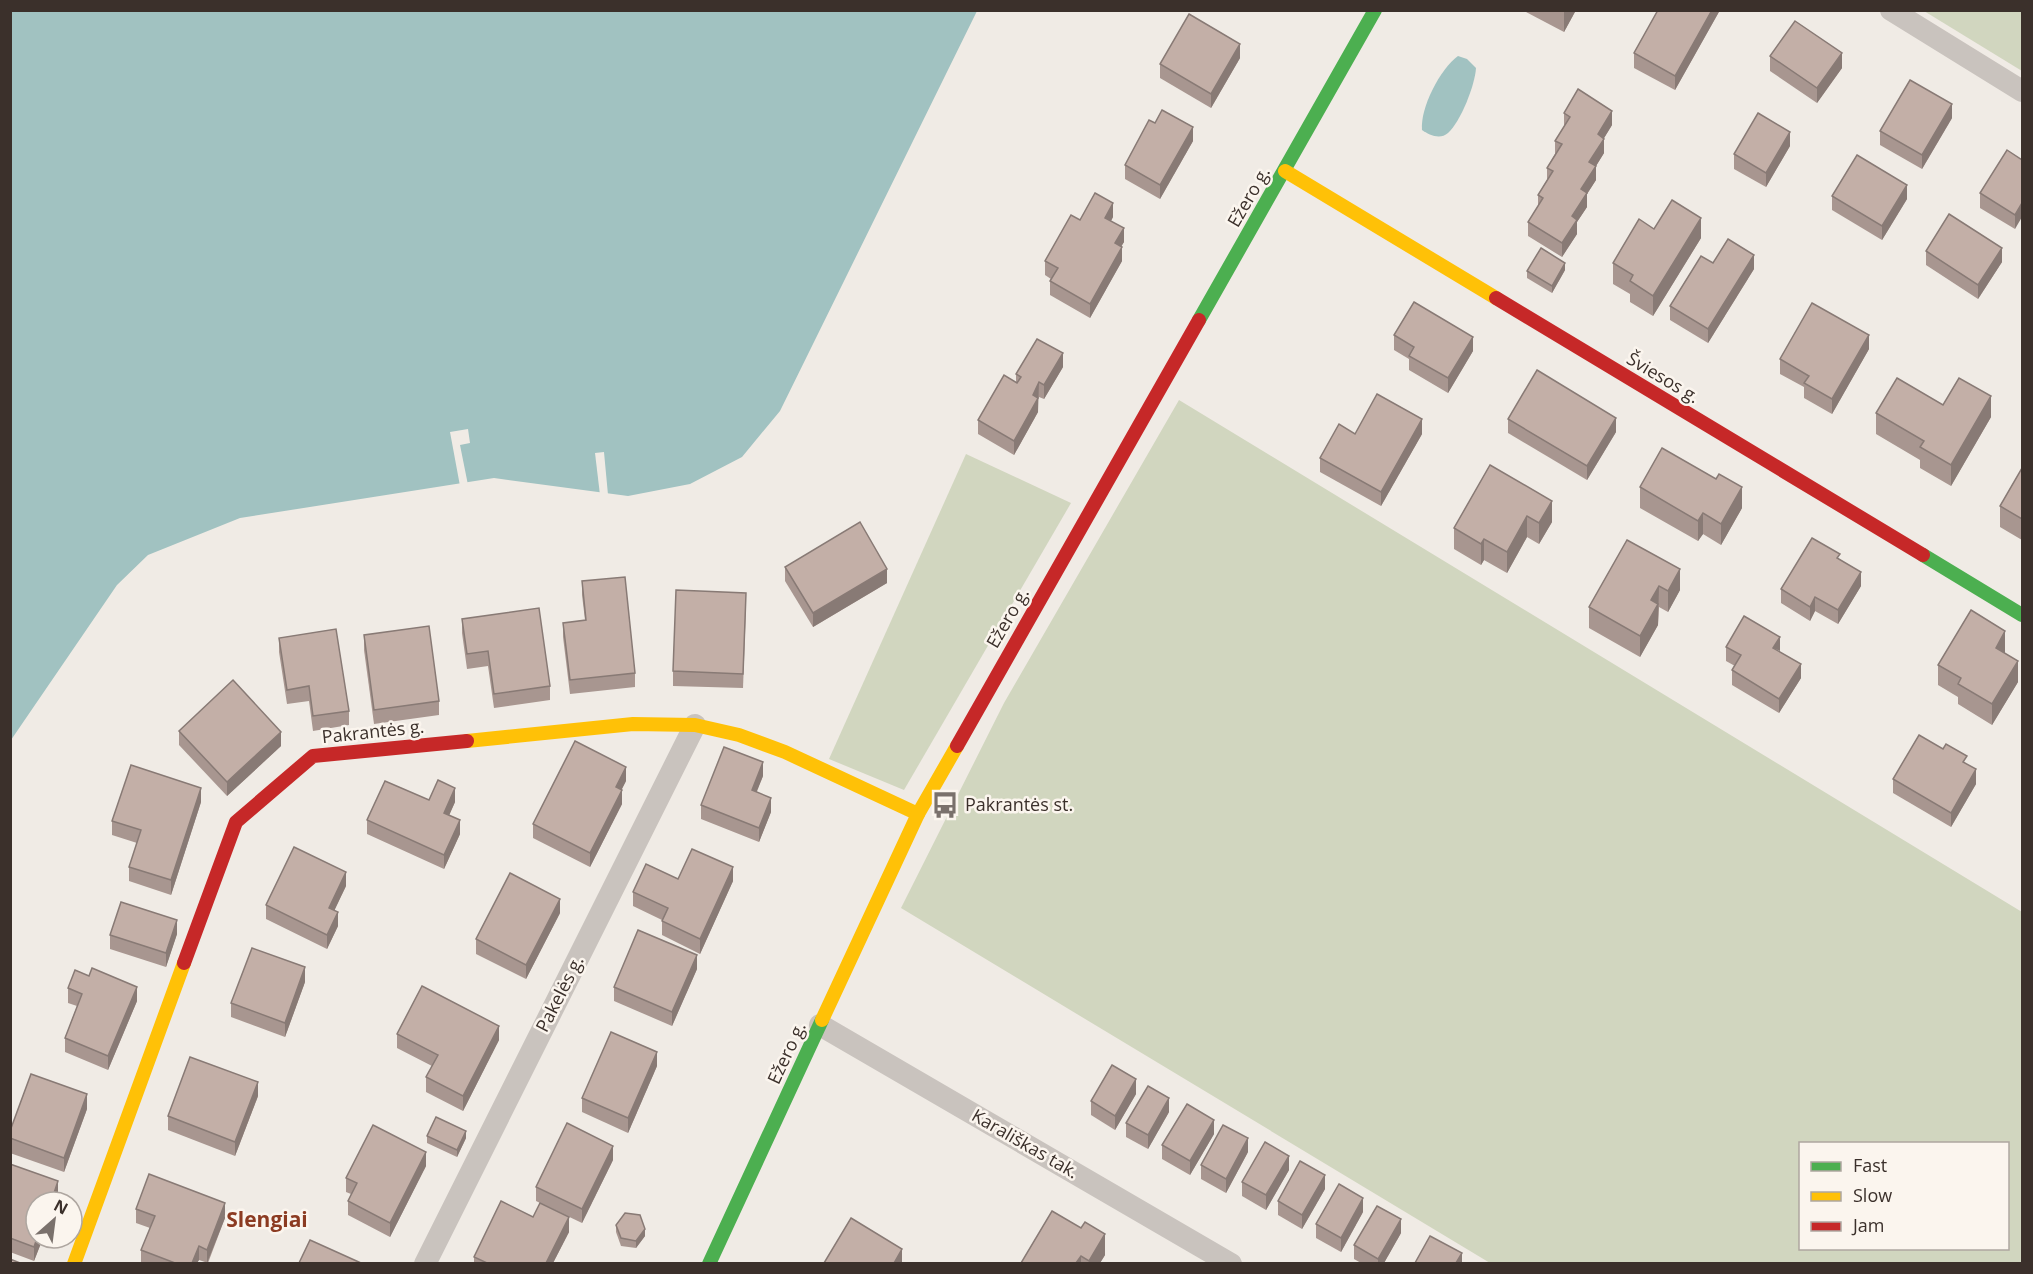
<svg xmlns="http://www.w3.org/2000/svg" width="2033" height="1274" viewBox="0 0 2033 1274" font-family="'Open Sans',sans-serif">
  <rect width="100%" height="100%" fill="#f0ebe5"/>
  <!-- green -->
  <g fill="#d1d6bf" fill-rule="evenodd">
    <path d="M1924 11H2022V71Z"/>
    <path d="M1179 400 2022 912V1263H1490L901 908 1004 703ZM1800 1144H2008V1248H1800Z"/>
    <path d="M966 454 1071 503 904 790 829 759Z"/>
  </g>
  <!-- water -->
  <g fill="#a1c2c1">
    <path d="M11 11H977L780 411 742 457 690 484 628 496 494 478 240 518 148 555 117 585 11 740Z"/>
    <path d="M1458 56 1467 59 1476 68C1475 85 1461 121 1448 133 1440 140 1429 135 1422 130 1420 108 1440 69 1458 56Z"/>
  </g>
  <!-- pier -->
  <g fill="#f0ebe5">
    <path d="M468 429 470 443 460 445 468 485 460 486 450 432Z"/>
    <path d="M604 452 608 495H600L595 453Z"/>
  </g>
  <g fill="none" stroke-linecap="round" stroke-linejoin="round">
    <!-- street -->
    <g stroke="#c9c3be" stroke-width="22">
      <path d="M1891 10 2022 91"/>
      <path d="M820 1025 1231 1264"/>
      <path d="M425 1264 695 725"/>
    </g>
    <!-- fast -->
    <g stroke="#4caf50" stroke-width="14">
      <path d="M1199 320 1375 10"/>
      <path d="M1923 555 2022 615"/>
      <path d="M709 1264 822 1020"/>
    </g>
    <!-- slow -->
    <g stroke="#ffc107" stroke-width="14">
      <path d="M1285 171 1496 298"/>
      <path d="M467 741 633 724 695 725 739 735 785 752 918 814"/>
      <path d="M822 1020 918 814 957 746"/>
      <path d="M74 1264 184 963"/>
    </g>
    <!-- jam -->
    <g stroke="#c62828" stroke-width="14">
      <path d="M1496 298 1923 555"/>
      <path d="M957 746 1199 320"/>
      <path d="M184 963 236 822 313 756 467 741"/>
    </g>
  </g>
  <!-- wall -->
  <g fill="#a89690">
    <path d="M1526 10H1576L1564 32 1526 12Z"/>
    <path d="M1658 10H1720L1675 90 1634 68V53Z"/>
    <path d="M1770 56 1842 68 1817 103 1770 71Z"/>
    <path d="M1240 58 1211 108 1160 78V64Z"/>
    <path d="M1564 113 1612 125 1604 138V153L1596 166V180L1587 194V207L1577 222V234L1562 257 1528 236V222L1538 207V195L1547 180V168L1555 154V141L1564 127Z"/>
    <path d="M1952 118 1922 169 1880 145V131Z"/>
    <path d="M1155 123 1193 141 1160 199 1125 179V165Z"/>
    <path d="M1790 146 1766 187 1734 169V154Z"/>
    <path d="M2022 160 2015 229 1980 208V193Z"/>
    <path d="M1832 196 1907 199 1882 240 1832 210Z"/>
    <path d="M1113 217 1111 221 1124 242 1121 246 1122 261 1090 318 1050 295V281L1051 279 1045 275V261L1080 220Z"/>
    <path d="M1654 229 1701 238 1653 316 1630 302V294L1613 284V263Z"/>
    <path d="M1926 251 2002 262 1978 299 1926 265Z"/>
    <path d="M1713 263 1754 269 1708 343 1670 320V306Z"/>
    <path d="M1565 270 1552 293 1527 278V271Z"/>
    <path d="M1394 335 1473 351 1448 393 1409 370V359L1394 350Z"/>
    <path d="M1869 349 1832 414 1804 398V387L1780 374V359Z"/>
    <path d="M1063 367 1044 399 1039 397 1038 399V412L1014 455 978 434V420L1016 383V374Z"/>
    <path d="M1943 405 1991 417 1951 486 1920 468V460L1876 434V413Z"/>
    <path d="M1508 419 1616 432 1587 480 1508 433Z"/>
    <path d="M1355 434H1422L1381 506 1320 472V458Z"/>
    <path d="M1490 465 1552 522 1539 544 1527 537 1507 573 1484 560 1481 565 1454 549V528Z"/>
    <path d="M2022 468V540L2000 527V506Z"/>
    <path d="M1716 479 1742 508 1721 545 1703 534 1698 541 1640 508V487Z"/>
    <path d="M1627 540 1680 590 1668 612 1659 607 1658 625 1640 657 1589 628V607Z"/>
    <path d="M1840 559 1861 586 1838 624 1815 611 1810 621 1781 603V589Z"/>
    <path d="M785 567 887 583 813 627 785 581Z"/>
    <path d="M582 581 635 673V687L570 694 563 637V623L585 620 582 595Z"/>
    <path d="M746 607 743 688 673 686V671Z"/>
    <path d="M462 619 550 686V700L494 708 488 666 467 669 462 633Z"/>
    <path d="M364 635 439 701V715L374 724 364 650Z"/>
    <path d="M279 638 349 711V725L313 731 309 701 287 704 279 652Z"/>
    <path d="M1726 647 1780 652 1801 678 1779 713 1732 685V670L1735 666 1726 661Z"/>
    <path d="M2005 652V653L2018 682 1992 725 1958 704V697L1938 685V665Z"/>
    <path d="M179 731 281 746 227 796 179 745Z"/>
    <path d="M1967 764 1976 784 1951 827 1893 793V779Z"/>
    <path d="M763 776 756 792 771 812 759 842 701 819V805Z"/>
    <path d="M626 781 621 790 622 804 590 867 533 838V824Z"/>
    <path d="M429 800 455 802 449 815 460 834 444 869 367 834V820Z"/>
    <path d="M201 802 171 895 129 881V867L137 843 112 835V821Z"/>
    <path d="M678 879 733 881 700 954 662 935V920L633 906V892Z"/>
    <path d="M346 886 334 910 338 926 327 949 266 919V905Z"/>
    <path d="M560 913 526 979 476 954V939Z"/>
    <path d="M177 934 166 967 110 949V935Z"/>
    <path d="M697 969 672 1026 614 1001V987Z"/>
    <path d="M305 982 285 1037 231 1017V1003Z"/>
    <path d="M68 988 137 1001 108 1070 65 1052V1038L77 1006 68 1003Z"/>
    <path d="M397 1034 499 1040 463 1111 426 1092V1077L432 1066 397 1048Z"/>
    <path d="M657 1066 628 1133 582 1112V1098Z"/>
    <path d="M1136 1094 1115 1130 1091 1115V1101Z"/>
    <path d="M258 1096 235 1156 168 1130V1116Z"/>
    <path d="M87 1109 64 1172 10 1153V1131Z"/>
    <path d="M1169 1112 1148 1149 1126 1137V1123Z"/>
    <path d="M1214 1134 1190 1175 1162 1159V1145Z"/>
    <path d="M427 1136 466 1138 457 1157 427 1143Z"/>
    <path d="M1248 1152 1226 1193 1201 1179V1165Z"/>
    <path d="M613 1160 582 1223 536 1201V1187Z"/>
    <path d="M10 1164 58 1195 36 1238H43L34 1261 10 1252Z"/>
    <path d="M426 1166 390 1237 348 1215V1201L351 1194 346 1192V1178Z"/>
    <path d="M1289 1170 1266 1210 1242 1196V1182Z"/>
    <path d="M1325 1189 1302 1229 1278 1215V1201Z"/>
    <path d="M136 1209 225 1218 208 1263 199 1260 197 1263H141V1250L150 1228 136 1223Z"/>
    <path d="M1052 1211 1105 1255 1100 1263H1021Z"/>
    <path d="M1363 1212 1341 1252 1316 1238V1224Z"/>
    <path d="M533 1217 569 1232 553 1263H474V1257Z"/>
    <path d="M616 1225 645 1236 636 1248 621 1246 616 1232Z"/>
    <path d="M1401 1233 1384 1263H1361L1354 1259V1245Z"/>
  </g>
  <!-- shaded-wall -->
  <g fill="#887a75">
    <path d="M1565 10H1576L1564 32V12Z"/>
    <path d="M1712 10H1720L1675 90V76Z"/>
    <path d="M1240 44V58L1211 108V94Z"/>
    <path d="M1842 53V68L1817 103V88Z"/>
    <path d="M1952 104V118L1922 169V155Z"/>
    <path d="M1612 111V125L1598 148V134Z"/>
    <path d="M1193 127V141L1160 199V185Z"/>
    <path d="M1790 132V146L1766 187V173Z"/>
    <path d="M1604 139V153L1596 166V180L1587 194V207L1577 222V234L1562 257V243L1589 162Z"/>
    <path d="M1907 185V199L1882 240V226Z"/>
    <path d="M1113 203V217L1105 232V218Z"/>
    <path d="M2022 203V217L2015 229V215Z"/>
    <path d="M1701 218V238L1653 316V296Z"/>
    <path d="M1124 228V242L1115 257V243Z"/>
    <path d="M1122 247V261L1090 318V304Z"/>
    <path d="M2002 248V262L1978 299V285Z"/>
    <path d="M1754 255V269L1708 343V329Z"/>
    <path d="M1565 263V270L1552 293V286Z"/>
    <path d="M1869 335V349L1832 414V399Z"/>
    <path d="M1473 337V351L1448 393V378Z"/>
    <path d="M1063 353V367L1044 399V385Z"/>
    <path d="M1039 382 1038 412 1014 455V441L1033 395Z"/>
    <path d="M1991 396V417L1951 486V465Z"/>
    <path d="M1616 418V432L1587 480V466Z"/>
    <path d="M1422 419V434L1381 506V492Z"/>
    <path d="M1742 487V508L1721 545V524Z"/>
    <path d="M1552 501V522L1539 544V523Z"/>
    <path d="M1703 513V534L1698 541V521Z"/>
    <path d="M1527 516V537L1507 573V552Z"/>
    <path d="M1484 539V560L1481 565V544Z"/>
    <path d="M887 569V583L813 627V613Z"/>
    <path d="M1680 569V590L1668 612V591Z"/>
    <path d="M1861 572V586L1838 624V610Z"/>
    <path d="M1659 586 1658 625 1640 657V636L1651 600Z"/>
    <path d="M1815 597V611L1810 621V607Z"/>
    <path d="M2005 631V652L1996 668V648Z"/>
    <path d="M1780 637V651L1773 648Z"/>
    <path d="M2018 661V682L1992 725V704Z"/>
    <path d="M1801 664V678L1779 713V699Z"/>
    <path d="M281 732V746L227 796V782Z"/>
    <path d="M763 762V776L752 804V790Z"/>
    <path d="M626 767V781L616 801V787Z"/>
    <path d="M1976 769V784L1951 827V813Z"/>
    <path d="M201 788V802L171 895V880Z"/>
    <path d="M455 788V802L444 827V813Z"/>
    <path d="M622 790V804L590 867V853Z"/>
    <path d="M771 798V812L759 842V828Z"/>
    <path d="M460 820V834L444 869V855Z"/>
    <path d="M733 867V881L700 954V939Z"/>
    <path d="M346 872V886L329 922V908Z"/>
    <path d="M560 899V913L526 979V965Z"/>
    <path d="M338 912V926L327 949V935Z"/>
    <path d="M177 920V934L166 967V953Z"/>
    <path d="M697 955V969L672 1026V1012Z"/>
    <path d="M305 967V982L285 1037V1023Z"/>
    <path d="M137 987V1001L108 1070V1056Z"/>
    <path d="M499 1026V1040L463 1111V1096Z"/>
    <path d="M657 1052V1066L628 1133V1118Z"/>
    <path d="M1136 1079V1094L1115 1130V1116Z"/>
    <path d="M258 1082V1096L235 1156V1142Z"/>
    <path d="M87 1094V1109L64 1172V1158Z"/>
    <path d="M1169 1098V1112L1148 1149V1135Z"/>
    <path d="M1214 1120V1134L1190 1175V1161Z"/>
    <path d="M466 1131V1138L457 1157V1150Z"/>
    <path d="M1248 1138V1152L1226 1193V1179Z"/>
    <path d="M613 1146V1160L582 1223V1209Z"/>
    <path d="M426 1152V1166L390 1237V1223Z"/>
    <path d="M1289 1156V1170L1266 1210V1195Z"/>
    <path d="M1325 1175V1189L1302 1229V1215Z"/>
    <path d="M58 1181V1195L56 1202H51Z"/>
    <path d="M1363 1198V1212L1341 1252V1238Z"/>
    <path d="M225 1203V1218L207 1263V1250Z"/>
    <path d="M569 1217V1232L553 1263H546Z"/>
    <path d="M1401 1219V1233L1384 1263H1378V1259Z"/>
    <path d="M645 1229V1236L636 1248V1241Z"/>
    <path d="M1105 1234V1255L1100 1263H1089V1261Z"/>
    <path d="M37 1238H43L34 1261V1247Z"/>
    <path d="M199 1246V1260L197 1263H192Z"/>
    <path d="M902 1249V1263H894Z"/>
    <path d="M1462 1253V1263H1456Z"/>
    <path d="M1081 1256V1263H1076Z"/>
  </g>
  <!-- building -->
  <g fill="#c3afa7" stroke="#887a75" stroke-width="1.5">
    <path d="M1658 10H1712L1675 76 1634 53Z"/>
    <path d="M1189 14 1240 44 1211 94 1160 64Z"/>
    <path d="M1795 21 1842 53 1817 88 1770 56Z"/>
    <path d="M1910 80 1952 104 1922 155 1880 131Z"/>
    <path d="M1578 89 1612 111 1598 134 1604 139 1589 162 1596 166 1581 189 1587 193 1572 216 1577 220 1562 243 1528 222 1543 198 1538 195 1553 171 1547 168 1562 144 1555 141 1570 117 1564 113Z"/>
    <path d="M1162 110 1193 127 1160 185 1125 165 1149 120 1155 123Z"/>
    <path d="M1758 113 1790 132 1766 173 1734 154Z"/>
    <path d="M2007 150 2022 160V203L2015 215 1980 193Z"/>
    <path d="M1857 155 1907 185 1882 226 1832 196Z"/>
    <path d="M1095 193 1113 203 1105 218 1124 228 1115 243 1122 247 1090 304 1050 281 1058 268 1045 261 1071 215 1080 220Z"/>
    <path d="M1672 200 1701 218 1653 296 1630 281 1633 275 1613 263 1639 219 1654 229Z"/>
    <path d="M1949 214 2002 248 1978 285 1926 251Z"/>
    <path d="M1728 239 1754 255 1708 329 1670 306 1701 256 1713 263Z"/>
    <path d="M1541 248 1565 263 1552 286 1527 271Z"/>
    <path d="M1414 302 1473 337 1448 378 1409 356 1414 347 1394 335Z"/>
    <path d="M1812 303 1869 335 1832 399 1804 383 1809 376 1780 359Z"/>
    <path d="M1037 339 1063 353 1044 385 1039 382 1033 395 1038 398 1014 441 978 420 1004 375 1017 383 1021 377 1016 374Z"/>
    <path d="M1537 370 1616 418 1587 466 1508 419Z"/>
    <path d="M1897 378 1943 405 1959 378 1991 396 1951 465 1920 447 1924 441 1876 413Z"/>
    <path d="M1377 394 1422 419 1381 492 1320 458 1339 424 1355 434Z"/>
    <path d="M1662 448 1716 479 1719 474 1742 487 1721 524 1703 513 1698 521 1640 487Z"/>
    <path d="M1490 465 1552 501 1539 523 1527 516 1507 552 1484 539 1481 544 1454 528Z"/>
    <path d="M2022 468V519L2000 506Z"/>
    <path d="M860 522 887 569 813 613 785 567Z"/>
    <path d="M1812 538 1840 554 1837 558 1861 572 1838 610 1815 597 1810 607 1781 589Z"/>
    <path d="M1627 540 1680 569 1668 591 1659 586 1651 600 1658 604 1640 636 1589 607Z"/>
    <path d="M625 577 635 673 570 680 563 623 586 620 582 581Z"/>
    <path d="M676 590 746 593 743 674 673 671Z"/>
    <path d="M539 608 550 686 494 694 488 651 467 654 462 619Z"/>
    <path d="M1971 610 2005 631 1996 648 2018 661 1992 704 1958 684 1961 678 1938 665Z"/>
    <path d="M1744 616 1780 637 1773 648 1801 664 1779 699 1732 670 1741 655 1726 647Z"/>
    <path d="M429 626 439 701 374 710 364 635Z"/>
    <path d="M336 629 349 711 313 716 309 686 287 690 279 638Z"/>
    <path d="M233 680 281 732 227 782 179 731Z"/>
    <path d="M1919 735 1943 749 1946 744 1967 756 1963 762 1976 769 1951 813 1893 779Z"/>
    <path d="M575 741 626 767 616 787 622 790 590 853 533 824Z"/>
    <path d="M724 747 763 762 752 790 771 798 759 828 701 805Z"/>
    <path d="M131 765 201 788 171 880 129 867 141 830 112 821Z"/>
    <path d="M438 780 455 788 444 813 460 820 444 855 367 820 385 781 429 800Z"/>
    <path d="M294 847 346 872 329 908 338 912 327 935 266 905Z"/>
    <path d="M692 849 733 867 700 939 662 921 668 908 633 892 646 864 678 879Z"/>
    <path d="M510 873 560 899 526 965 476 939Z"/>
    <path d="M121 902 177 920 166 953 110 935Z"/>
    <path d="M638 930 697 955 672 1012 614 987Z"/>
    <path d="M252 948 305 967 285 1023 231 1003Z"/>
    <path d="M92 968 137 987 108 1056 65 1038 82 994 68 988 75 970 89 976Z"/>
    <path d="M422 986 499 1026 463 1096 426 1077 438 1055 397 1034Z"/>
    <path d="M611 1032 657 1052 628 1118 582 1098Z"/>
    <path d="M190 1057 258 1082 235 1142 168 1116Z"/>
    <path d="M1112 1065 1136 1079 1115 1116 1091 1101Z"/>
    <path d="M31 1074 87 1094 64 1158 10 1138V1131Z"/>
    <path d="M1148 1086 1169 1098 1148 1135 1126 1123Z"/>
    <path d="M1187 1104 1214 1120 1190 1161 1162 1145Z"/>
    <path d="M436 1117 466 1131 457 1150 427 1136Z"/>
    <path d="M567 1123 613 1146 582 1209 536 1187Z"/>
    <path d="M373 1125 426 1152 390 1223 348 1201 357 1183 346 1178Z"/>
    <path d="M1223 1125 1248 1138 1226 1179 1201 1165Z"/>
    <path d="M1265 1142 1289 1156 1266 1195 1242 1182Z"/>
    <path d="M1300 1161 1325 1175 1302 1215 1278 1201Z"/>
    <path d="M10 1164 58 1181 51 1202H36V1238H37L34 1247 10 1238Z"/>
    <path d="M149 1174 225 1203 207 1250 199 1246 192 1263H175L141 1250 155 1216 136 1209Z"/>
    <path d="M1339 1184 1363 1198 1341 1238 1316 1224Z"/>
    <path d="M501 1201 533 1217 540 1203 569 1217 546 1263H487L474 1257Z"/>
    <path d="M1377 1206 1401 1219 1378 1259 1354 1245Z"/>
    <path d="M1052 1211 1081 1228 1085 1222 1105 1234 1089 1261 1081 1256 1076 1263H1021Z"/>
    <path d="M625 1213 640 1215 645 1229 636 1241 621 1238 616 1225Z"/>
    <path d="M851 1218 902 1249 894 1263H824Z"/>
    <path d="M1430 1236 1462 1253 1456 1263H1415Z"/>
    <path d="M310 1240 361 1263H299Z"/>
    <path d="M10 1259 20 1263H10Z"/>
  </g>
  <!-- icons -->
  <defs>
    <symbol id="bus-bare" viewBox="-9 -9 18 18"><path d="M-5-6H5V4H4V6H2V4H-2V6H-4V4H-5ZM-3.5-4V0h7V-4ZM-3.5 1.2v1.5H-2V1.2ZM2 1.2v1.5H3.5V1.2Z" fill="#7a716c" stroke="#fbf5ee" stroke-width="2.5" paint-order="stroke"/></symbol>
  </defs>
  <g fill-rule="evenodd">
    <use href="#bus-bare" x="926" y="786" width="38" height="38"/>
  </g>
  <g text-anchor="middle" stroke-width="5" stroke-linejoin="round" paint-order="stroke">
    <!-- street labels -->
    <g font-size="18" fill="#3b302b" stroke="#fbf5ee">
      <text transform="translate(1249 197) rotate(-60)" y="6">Ežero g.</text>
      <text transform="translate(1663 378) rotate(31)" y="6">Šviesos g.</text>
      <text transform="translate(1008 618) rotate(-60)" y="6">Ežero g.</text>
      <text transform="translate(373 732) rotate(-6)" y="6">Pakrantės g.</text>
      <text transform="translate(560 994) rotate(-63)" y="6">Pakelės g.</text>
      <text transform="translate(787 1053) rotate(-65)" y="6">Ežero g.</text>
      <text transform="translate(1025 1144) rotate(30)" y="6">Karališkas tak.</text>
    </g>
    <!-- poi labels -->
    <g font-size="18" fill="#3b302b" stroke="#fbf5ee" text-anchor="start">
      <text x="965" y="811">Pakrantės st.</text>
    </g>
    <!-- quarter labels -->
    <g font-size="21" font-weight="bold" fill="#8c3b22" stroke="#fbf5ee">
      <text x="267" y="1227">Slengiai</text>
    </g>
  </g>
  <!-- border -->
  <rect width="2033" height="1274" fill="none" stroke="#3b302b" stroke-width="24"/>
  <!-- legend -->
  <rect x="1799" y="1142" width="210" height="108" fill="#fbf5ee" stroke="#aea6a0" stroke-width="1.5"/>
  <rect x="1811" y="1162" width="30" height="9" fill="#4caf50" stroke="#aea6a0" stroke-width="1.5"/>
  <text x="1853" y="1172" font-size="18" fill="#3b302b">Fast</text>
  <rect x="1811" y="1192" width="30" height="9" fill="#ffc107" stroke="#aea6a0" stroke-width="1.5"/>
  <text x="1853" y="1202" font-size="18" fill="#3b302b">Slow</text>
  <rect x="1811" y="1222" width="30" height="9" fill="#c62828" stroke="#aea6a0" stroke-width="1.5"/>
  <text x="1853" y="1232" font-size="18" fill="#3b302b">Jam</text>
  <!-- north arrow -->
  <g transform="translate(54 1220) rotate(28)"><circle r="28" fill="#fbf5ee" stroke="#aea6a0" stroke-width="1.5"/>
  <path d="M0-4.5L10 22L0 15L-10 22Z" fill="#7a716c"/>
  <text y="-9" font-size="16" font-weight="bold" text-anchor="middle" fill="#3b302b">N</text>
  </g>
</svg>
